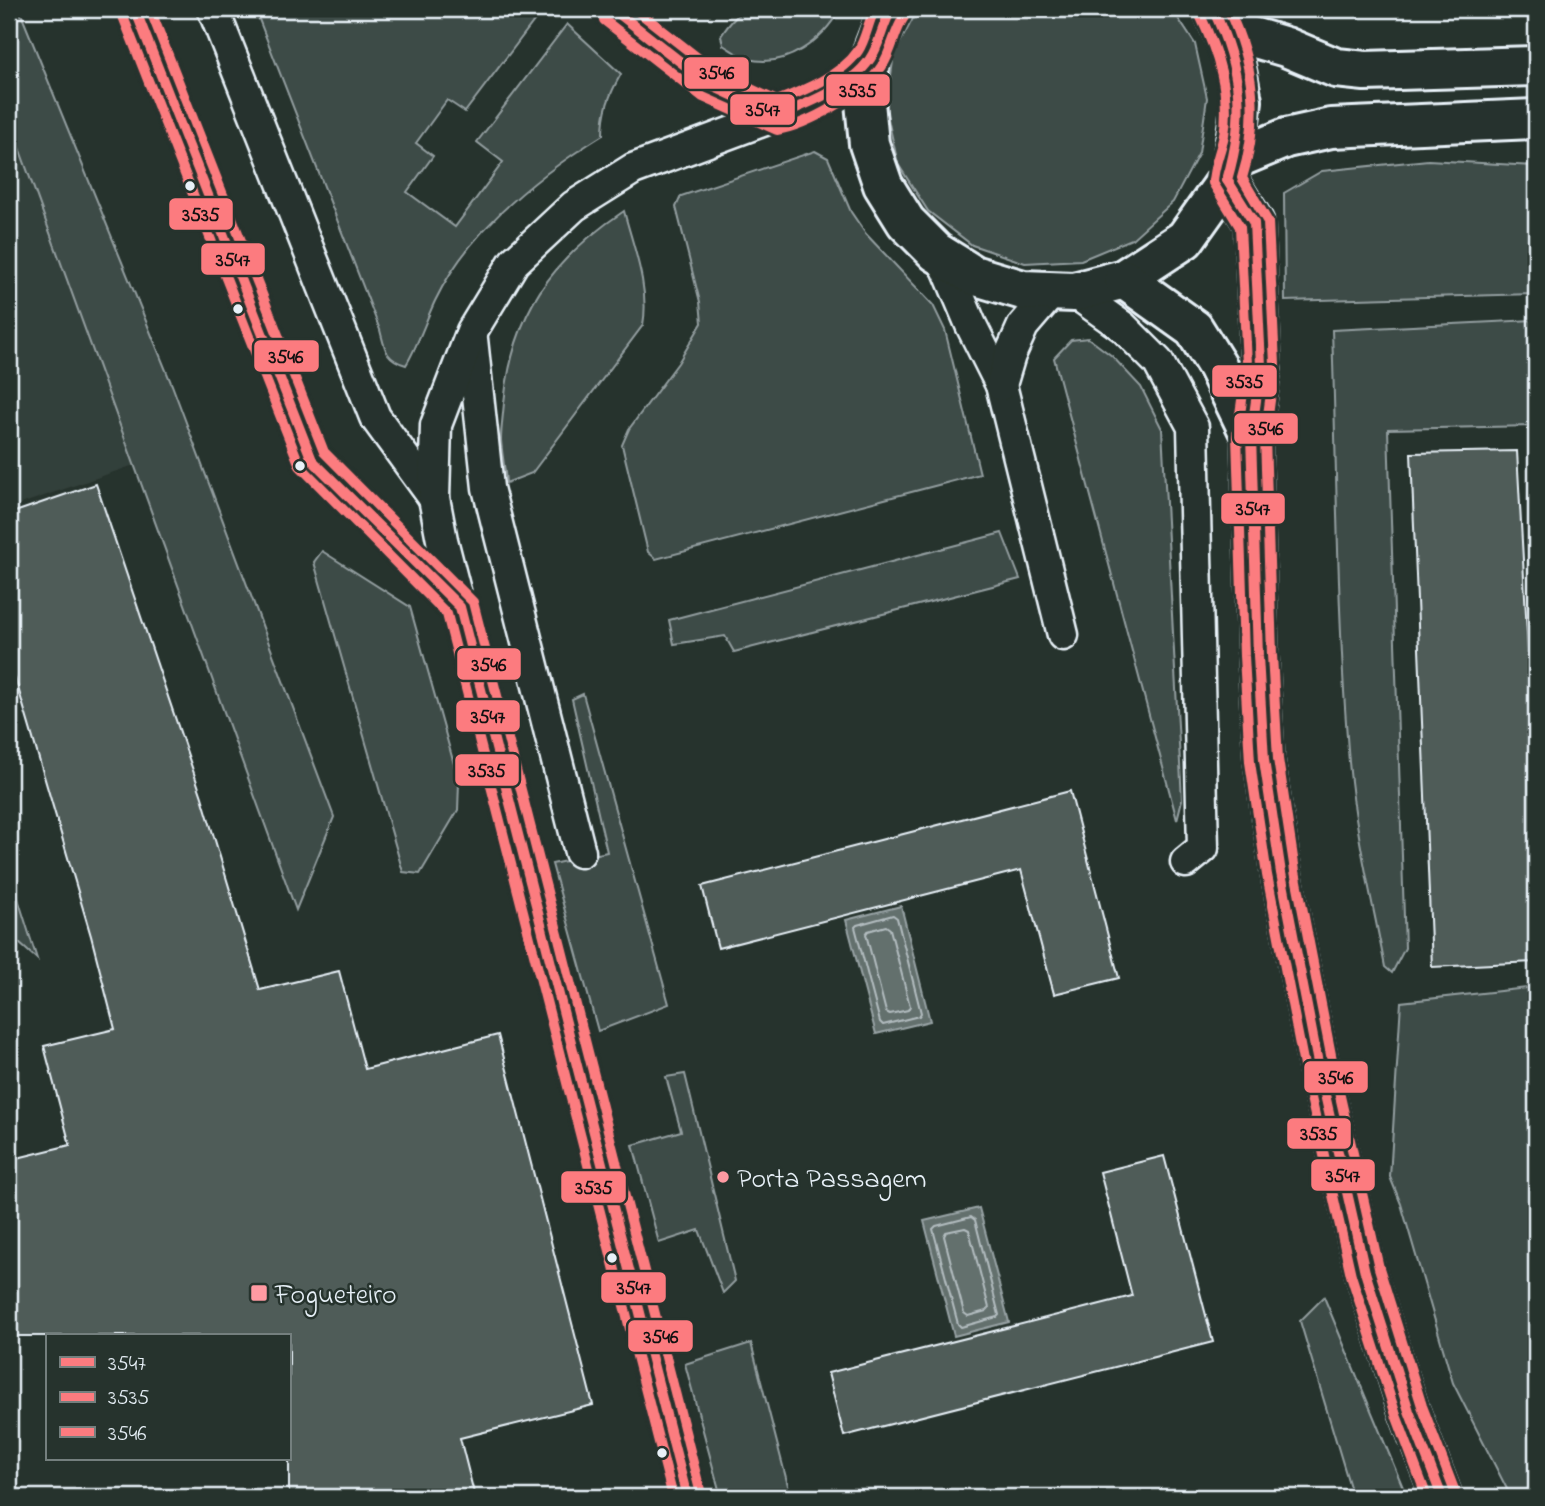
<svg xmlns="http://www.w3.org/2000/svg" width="1545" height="1506" viewBox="0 0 1545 1506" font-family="'Indie Flower',sans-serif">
  <rect width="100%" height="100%" fill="#26332d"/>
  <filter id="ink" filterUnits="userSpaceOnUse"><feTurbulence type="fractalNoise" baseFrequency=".0143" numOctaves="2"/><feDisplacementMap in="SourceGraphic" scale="14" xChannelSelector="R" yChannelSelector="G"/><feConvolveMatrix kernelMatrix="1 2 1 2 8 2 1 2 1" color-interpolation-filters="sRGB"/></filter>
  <g filter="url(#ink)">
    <!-- built -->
    <path fill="#333f3a" d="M9 113 146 461 9 508Z"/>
    <!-- green -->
    <g fill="#3e4b47" stroke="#939ea0" stroke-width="2">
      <path d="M9 9H19L172 385 334 817 296 910 9 120Z"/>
      <path d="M255 9H543L465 112 447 100 416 143 433 156 407 192 455 227 503 162 477 142 567 24 621 74C609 95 603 111 603 135 538 175 469 230 435 301 425 322 418 345 406 365 385 359 385 349 380 330Z"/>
      <path d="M748 9H840C823 40 786 69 748 59 740 57 730 49 723 45L721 36C728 25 736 14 748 9Z"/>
      <path d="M918 9H1172L1195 44 1207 98 1199 153 1173 202 1132 239 1081 260 1025 263 972 245 928 211 898 164 886 110 894 54Z"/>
      <path d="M815 151 828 158 851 212 866 234 933 305 945 330 980 474 656 559 648 552 622 445 629 429 678 363 702 323 700 302 676 207 681 196Z"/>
      <path d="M1428 160 1536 166V294L1285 301 1284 193 1322 171Z"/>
      <path d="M624 211C633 246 650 288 643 325L532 473 506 483C505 469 502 454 501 440 501 428 503 415 504 403 513 313 551 260 624 211Z"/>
      <path d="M1536 320V426L1388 429 1405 948 1392 973 1385 967C1372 899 1355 831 1349 762 1337 619 1337 474 1332 330Z"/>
      <path d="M1088 338 1112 356 1141 387 1162 429 1182 800 1177 820 1054 358 1071 340Z"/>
      <path d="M1002 533 1020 579 734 652 725 636 674 644 669 620Z"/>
      <path d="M322 551 410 607 459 782 458 810 420 874 403 872 314 562Z"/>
      <path d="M583 694 669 1004 598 1031 552 864 607 852 572 699Z"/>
      <path d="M9 870 37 959 9 934Z"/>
      <path d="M1536 987V1497H1511L1453 1383 1401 1204 1390 1177 1401 1002Z"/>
      <path d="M685 1074 735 1281 723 1293 699 1230 659 1243 633 1145 681 1131 666 1077Z"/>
      <path d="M1324 1297 1407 1497H1353L1300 1321Z"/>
      <path d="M751 1343 791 1497H721L685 1364Z"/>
    </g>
    <!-- water -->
    <g fill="#636f6d" stroke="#98a3a5" stroke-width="2">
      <path d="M901 906 930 1021 876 1034 846 920Z"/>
      <path d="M979 1208 1009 1322 954 1336 924 1221Z"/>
    </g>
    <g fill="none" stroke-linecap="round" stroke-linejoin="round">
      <!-- shore -->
      <g stroke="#b3bdc0" stroke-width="2">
        <path d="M893 915 897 918 921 1013 919 1016 883 1025 880 1022 855 927 857 925Z"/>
        <path d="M886 926 890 929 910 1006 908 1010 890 1014 886 1012 866 934 868 931Z"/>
        <path d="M971 1217 975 1220 999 1315 997 1317 961 1327 958 1324 933 1229 936 1226Z"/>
        <path d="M965 1228 969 1230 989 1308 986 1311 968 1316 964 1313 944 1236 946 1232Z"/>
      </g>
    </g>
    <!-- building -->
    <g fill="#505c59" stroke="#e8f1f8" stroke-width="2">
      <path d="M1517 451 1536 796V962L1432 967 1411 453Z"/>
      <path d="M96 484 202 797 260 990 339 971 365 1069 498 1035 593 1405 460 1438 475 1497H289V1336H9V1160L70 1145 44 1046 115 1029 91 936 9 657V514Z"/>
      <path d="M1070 791 1119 978 1054 994 1021 870 718 948 702 886Z"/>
      <path d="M1164 1156 1213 1342 844 1436 828 1373 1132 1296 1100 1172Z"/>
    </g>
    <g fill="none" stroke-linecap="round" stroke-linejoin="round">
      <defs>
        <g id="service">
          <path d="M135 9 312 460 460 607"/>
          <path d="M213 9 375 417 434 498"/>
          <path d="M613 9 710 85 777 116"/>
          <path d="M936 252 947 268 971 325 1001 385 1063 635"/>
          <path d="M1074 292 1123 327 1158 362 1193 427 1203 848 1186 862"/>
          <path d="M472 339 488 488 580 852"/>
          <path d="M1001 385 1010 355 1023 326 1053 291"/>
          <path d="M687 1497 442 540 434 498 436 425 472 331 514 262 574 206 633 169 813 102 842 85 870 59"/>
        </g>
        <g id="minor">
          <path d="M1222 28 1286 47 1336 68 1365 71 1536 66"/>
          <path d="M1233 160 1286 138 1331 128 1536 119"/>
        </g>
        <g id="secondary">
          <path d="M892 9 886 18 870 59 865 102 869 144 883 185 906 222 936 252 973 275 1023 290 1074 292 1124 279 1185 239 1227 180 1233 160 1242 101 1233 55 1213 9"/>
          <path d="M1227 180 1254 223 1261 365 1251 436 1258 656 1264 760 1281 873 1319 1068 1365 1272 1409 1411 1442 1497"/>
          <path d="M1124 279 1194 329 1217 366 1251 436"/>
        </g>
      </defs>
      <!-- service casing -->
      <use href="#service" stroke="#e8f1f8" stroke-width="35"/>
      <!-- minor casing -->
      <use href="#minor" stroke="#e8f1f8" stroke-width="44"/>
      <!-- secondary casing -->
      <use href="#secondary" stroke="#e8f1f8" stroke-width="44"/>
      <!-- service -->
      <use href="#service" stroke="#26332d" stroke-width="30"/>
      <!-- minor -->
      <use href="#minor" stroke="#26332d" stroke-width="38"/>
      <!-- secondary -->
      <use href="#secondary" stroke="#26332d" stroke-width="38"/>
      <defs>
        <g id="bus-1">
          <path d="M135 9 312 460 460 607 687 1497"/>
          <path d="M613 9 710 85 777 116C807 104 851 87 870 59 880 45 882 24 892 9"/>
          <path d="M1213 9C1242 70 1246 115 1227 180"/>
          <path d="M1227 180 1254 223 1261 365 1251 436 1258 656 1264 760 1281 873 1319 1068 1365 1272 1409 1411 1442 1497"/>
        </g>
        <g id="bus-2">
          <path d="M122 14 300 466 447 614 673 1497"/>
          <path d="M1200 15C1218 53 1231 92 1224 135 1221 151 1213 167 1213 183L1240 227 1247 364 1237 436 1244 656 1250 762 1267 875 1305 1071 1351 1275 1396 1415 1427 1497"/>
          <path d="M604 20 703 97 777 130C807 125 865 93 882 66 892 51 894 32 904 17"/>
        </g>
        <g id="bus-3">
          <path d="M150 9 324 452 473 602 701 1494"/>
          <path d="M635 9 717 73 777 101C803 91 842 75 858 51 866 39 868 22 875 9"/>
          <path d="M1228 9C1255 65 1260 119 1242 178L1268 222 1275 364 1265 437 1272 655 1278 759 1295 871 1333 1065 1379 1268 1422 1406 1455 1492"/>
        </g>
      </defs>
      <!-- bus-1 casing -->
      <use href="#bus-1" stroke="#26332d" stroke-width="16"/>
      <!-- bus-2 casing -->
      <use href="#bus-2" stroke="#26332d" stroke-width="16"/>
      <!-- bus-3 casing -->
      <use href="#bus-3" stroke="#26332d" stroke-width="16"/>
      <!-- bus-1 -->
      <use href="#bus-1" stroke="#fc7b7f" stroke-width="10"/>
      <!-- bus-2 -->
      <use href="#bus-2" stroke="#fc7b7f" stroke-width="10"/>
      <!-- bus-3 -->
      <use href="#bus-3" stroke="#fc7b7f" stroke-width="10"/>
    </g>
  </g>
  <!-- markers -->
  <g fill="#e8f1f8" stroke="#26332d" stroke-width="2.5">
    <circle cx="190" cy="186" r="6"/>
    <circle cx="238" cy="309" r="6"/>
    <circle cx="300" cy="466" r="6"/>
    <circle cx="612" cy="1258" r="6"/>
    <circle cx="662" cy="1453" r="6"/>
  </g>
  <g fill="#ff9aa2" stroke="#26332d" stroke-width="2.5">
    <circle cx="723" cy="1177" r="7"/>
    <rect x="250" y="1284" width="18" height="18" rx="3.5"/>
  </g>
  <g text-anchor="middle" stroke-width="5" stroke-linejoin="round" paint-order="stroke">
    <!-- poi labels -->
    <g font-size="28" fill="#e8f1f8" stroke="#26332d" text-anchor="start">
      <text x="737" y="1187">Porta Passagem</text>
      <text x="275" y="1303">Fogueteiro</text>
    </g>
  </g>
  <g stroke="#26332d" stroke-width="2.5">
    <rect x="683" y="56" width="67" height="34" rx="7" fill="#fc7b7f"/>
    <rect x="825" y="73" width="66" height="34" rx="7" fill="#fc7b7f"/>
    <rect x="729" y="93" width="67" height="33" rx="7" fill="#fc7b7f"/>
    <rect x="168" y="197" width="66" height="34" rx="7" fill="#fc7b7f"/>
    <rect x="200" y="242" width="66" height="34" rx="7" fill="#fc7b7f"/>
    <rect x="253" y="339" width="67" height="34" rx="7" fill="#fc7b7f"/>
    <rect x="1211" y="364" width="67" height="34" rx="7" fill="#fc7b7f"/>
    <rect x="1233" y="412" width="66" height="33" rx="7" fill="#fc7b7f"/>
    <rect x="1220" y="492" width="66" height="33" rx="7" fill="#fc7b7f"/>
    <rect x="456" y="647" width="66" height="34" rx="7" fill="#fc7b7f"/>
    <rect x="455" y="699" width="66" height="34" rx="7" fill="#fc7b7f"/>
    <rect x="454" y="753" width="66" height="34" rx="7" fill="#fc7b7f"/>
    <rect x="1303" y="1060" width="66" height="34" rx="7" fill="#fc7b7f"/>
    <rect x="1286" y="1117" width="66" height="33" rx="7" fill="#fc7b7f"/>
    <rect x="1310" y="1158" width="66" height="34" rx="7" fill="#fc7b7f"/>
    <rect x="560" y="1170" width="67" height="34" rx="7" fill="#fc7b7f"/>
    <rect x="600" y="1271" width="67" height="33" rx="7" fill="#fc7b7f"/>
    <rect x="627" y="1319" width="67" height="34" rx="7" fill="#fc7b7f"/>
  </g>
  <g font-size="19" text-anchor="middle" font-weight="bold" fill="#111">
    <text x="717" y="79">3546</text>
    <text x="858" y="97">3535</text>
    <text x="763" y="116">3547</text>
    <text x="201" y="221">3535</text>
    <text x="233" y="266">3547</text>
    <text x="286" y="363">3546</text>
    <text x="1245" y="388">3535</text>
    <text x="1266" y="435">3546</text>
    <text x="1253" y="515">3547</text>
    <text x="489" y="671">3546</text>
    <text x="488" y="723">3547</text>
    <text x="487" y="777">3535</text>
    <text x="1336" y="1084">3546</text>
    <text x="1319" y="1140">3535</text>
    <text x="1343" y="1182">3547</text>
    <text x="594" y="1194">3535</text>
    <text x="634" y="1294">3547</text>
    <text x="661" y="1343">3546</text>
  </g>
  <!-- margin -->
  <rect width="1545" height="1506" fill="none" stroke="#26332d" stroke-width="35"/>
  <rect x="18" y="18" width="1510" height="1471" fill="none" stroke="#e8f1f8" stroke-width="2.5" filter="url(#ink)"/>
  <!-- legend -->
  <rect x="46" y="1334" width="245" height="126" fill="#26332d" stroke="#747f7e" stroke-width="2"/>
  <rect x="60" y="1357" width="35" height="10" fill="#fc7b7f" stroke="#747f7e" stroke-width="2"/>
  <text x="108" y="1370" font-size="21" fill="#e8f1f8">3547</text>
  <rect x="60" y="1392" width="35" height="10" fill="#fc7b7f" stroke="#747f7e" stroke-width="2"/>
  <text x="108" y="1404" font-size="21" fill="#e8f1f8">3535</text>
  <rect x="60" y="1427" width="35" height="10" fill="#fc7b7f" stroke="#747f7e" stroke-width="2"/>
  <text x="108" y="1440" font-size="21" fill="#e8f1f8">3546</text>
</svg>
